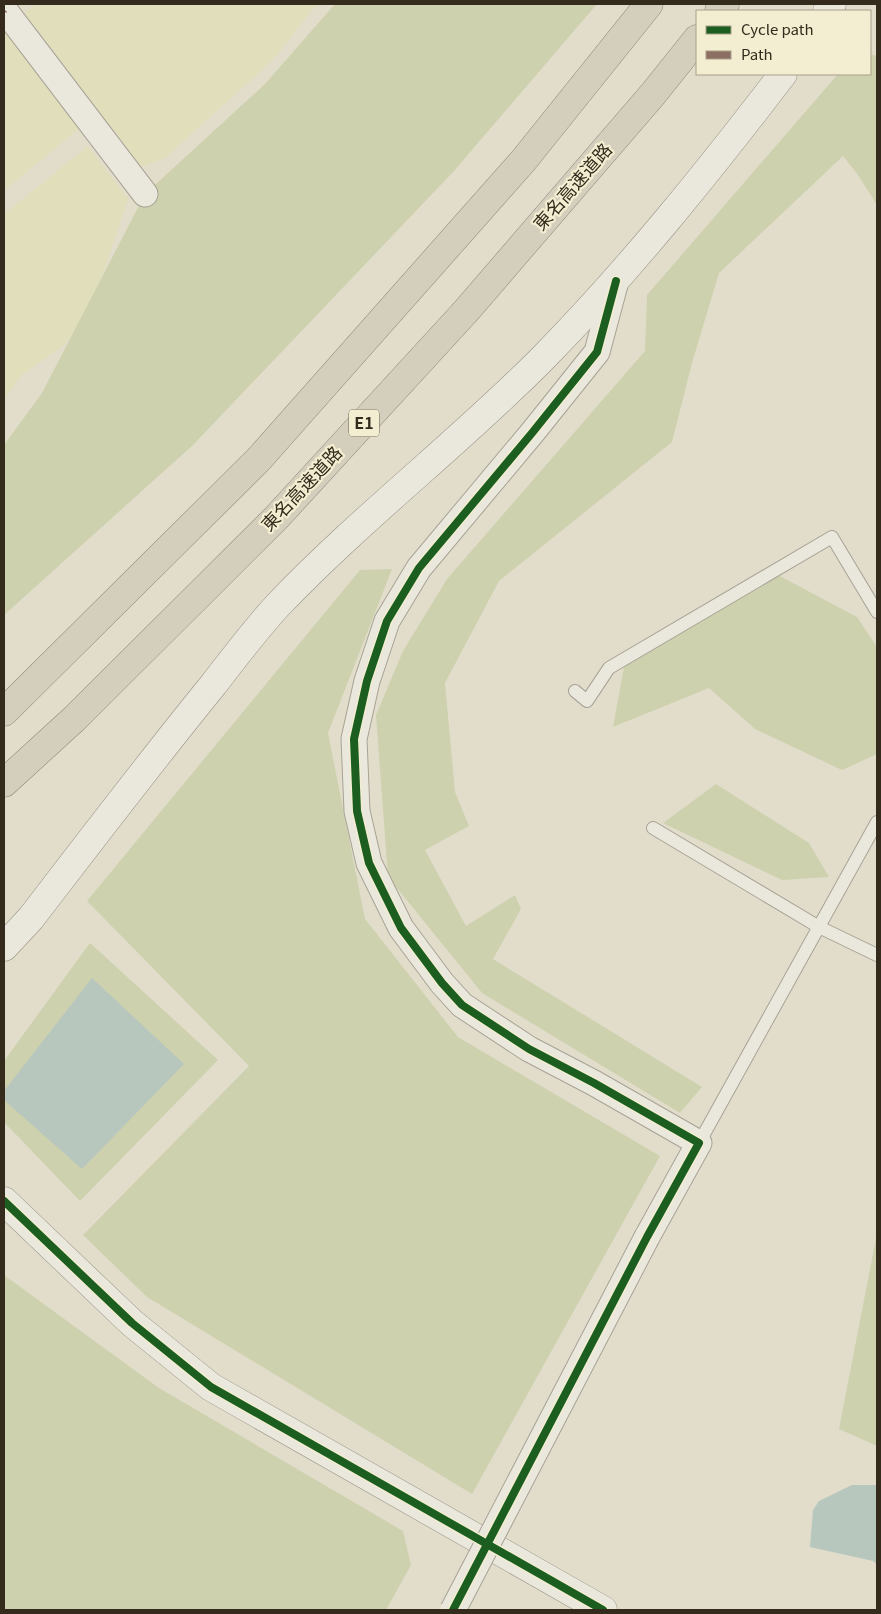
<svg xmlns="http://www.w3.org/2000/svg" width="881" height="1614" viewBox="0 0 881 1614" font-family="Georgia,'Noto Sans JP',serif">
  <rect width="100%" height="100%" fill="#e2ddcb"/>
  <!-- farmland -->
  <g fill="#e1debc">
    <path d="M36 4H317L272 61 164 159 141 167 24 13Z"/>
    <path d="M4 30 82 126 4 191Z"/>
    <path d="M88 146 128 199 89 316 64 345 22 375 4 400V214Z"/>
  </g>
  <!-- green -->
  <g fill="#ced1ae">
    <path d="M335 4H597L454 171 193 445 4 615V445L42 393 145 194 265 84Z"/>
    <path d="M870 54 877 56V205L858 175 843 156 719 273 692 363 672 442 499 581 445 683 455 792 469 826 425 850 466 926 515 895 521 909 493 959 702 1087 680 1113 482 993 388 877 376 715 403 651 447 579 645 351 647 295 838 74H870Z"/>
    <path d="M392 569 328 733 365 919 458 1037 660 1156 472 1494 147 1297 83 1235 249 1066 87 901 360 570Z"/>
    <path d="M774 573 857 617 877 647V754L842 770 755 729 709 688 613 727 624 667Z"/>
    <path d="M716 784 809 843 829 877 782 880 663 823Z"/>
    <path d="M90 943 218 1060 80 1201 4 1122V1061Z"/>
    <path d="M877 1233V1446L839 1429Z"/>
    <path d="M4 1275 159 1388 403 1531 411 1565 386 1610H4Z"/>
  </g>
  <!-- water -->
  <g fill="#b7c7be">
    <path d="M92 978 184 1064 82 1169 4 1100V1091Z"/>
    <path d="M852 1485H877V1565L873 1561 810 1547 813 1510 819 1501Z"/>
  </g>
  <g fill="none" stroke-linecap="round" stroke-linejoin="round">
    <defs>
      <g id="lane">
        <path d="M575 691 587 701 609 668 832 537 877 612"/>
        <path d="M653 828 819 927 877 955"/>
        <path d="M699 1143 877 822"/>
      </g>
      <g id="street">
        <path d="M4 9 145 194"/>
        <path d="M616 281 597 352 532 433 419 568 387 621 367 681 354 739 357 811 369 863 401 928 442 983 462 1005 529 1049 594 1083 699 1143 647 1237"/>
      </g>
      <g id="secondary">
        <path d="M827 11 832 4"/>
        <path d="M4 947 31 918C91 840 151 761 213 685 234 658 255 630 278 605 362 517 459 443 544 357 631 268 708 172 783 74"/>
        <path d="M4 1201 132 1323 211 1387 603 1610"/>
      </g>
      <g id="highway">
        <path d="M719 11 725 4"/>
        <path d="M4 712 259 459 523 161 649 4"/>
        <path d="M4 783 74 719 276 518 466 311 653 94 697 39"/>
      </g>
    </defs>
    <!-- lane casing -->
    <use href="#lane" stroke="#a7a295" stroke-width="14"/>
    <!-- street casing -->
    <use href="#street" stroke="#a7a295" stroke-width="27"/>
    <!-- secondary casing -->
    <use href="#secondary" stroke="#969184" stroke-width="29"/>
    <!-- highway casing -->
    <use href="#highway" stroke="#8c877b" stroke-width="29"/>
    <!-- lane -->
    <use href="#lane" stroke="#eae7dc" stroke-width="12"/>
    <!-- street -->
    <use href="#street" stroke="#eae7dc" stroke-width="25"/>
    <!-- secondary -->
    <use href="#secondary" stroke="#eae7dc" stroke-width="28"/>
    <!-- highway -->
    <use href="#highway" stroke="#d4cebc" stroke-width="28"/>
    <defs>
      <path id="street-bridge" d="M453 1610 647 1237"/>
    </defs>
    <!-- street-bridge casing -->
    <use href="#street-bridge" stroke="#a7a295" stroke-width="27" stroke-linecap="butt"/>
    <!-- street-bridge -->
    <use href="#street-bridge" stroke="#eae7dc" stroke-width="25"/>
    <!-- quiet -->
    <path stroke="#8d6e63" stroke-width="6" stroke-dasharray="12 6" stroke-linecap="butt" d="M4 11 5 10"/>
    <defs>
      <g id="cycleway">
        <path d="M4 1201 132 1323 211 1387 603 1610"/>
        <path d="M453 1610 647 1237 699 1143 594 1083 529 1049 462 1005 442 983 401 928 369 863 357 811 354 739 367 681 387 621 419 568 532 433 597 352 616 281"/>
      </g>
    </defs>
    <!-- cycleway casing -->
    <use href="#cycleway" stroke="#f3edd1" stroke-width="11"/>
    <!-- cycleway -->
    <use href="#cycleway" stroke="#1b5e20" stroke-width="8"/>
  </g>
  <g text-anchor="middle" stroke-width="4.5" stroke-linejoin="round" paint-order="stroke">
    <!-- shield labels -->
    <rect fill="#f3edd1" stroke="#6d6553" stroke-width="1" x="349" y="409.5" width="30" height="27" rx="4"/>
    <g font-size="16" font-weight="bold" fill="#342b1d">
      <text x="364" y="429">E1</text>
    </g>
    <!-- street labels -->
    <g font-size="18" fill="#342b1d" stroke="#f3edd1">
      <text transform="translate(573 187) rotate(-49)" y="6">東名高速道路</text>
      <text transform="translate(302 489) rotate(-47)" y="6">東名高速道路</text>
    </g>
  </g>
  <!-- border -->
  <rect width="881" height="1614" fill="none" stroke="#342b1d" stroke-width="10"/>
  <!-- legend -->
  <rect x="696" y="10" width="175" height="65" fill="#f3edd1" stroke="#a79f89"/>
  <rect x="706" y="26" width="25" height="8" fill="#1b5e20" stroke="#a79f89"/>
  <text x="741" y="35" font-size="15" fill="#342b1d">Cycle path</text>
  <rect x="706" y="51" width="25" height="8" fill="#8d6e63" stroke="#a79f89"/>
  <text x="741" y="60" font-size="15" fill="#342b1d">Path</text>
</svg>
